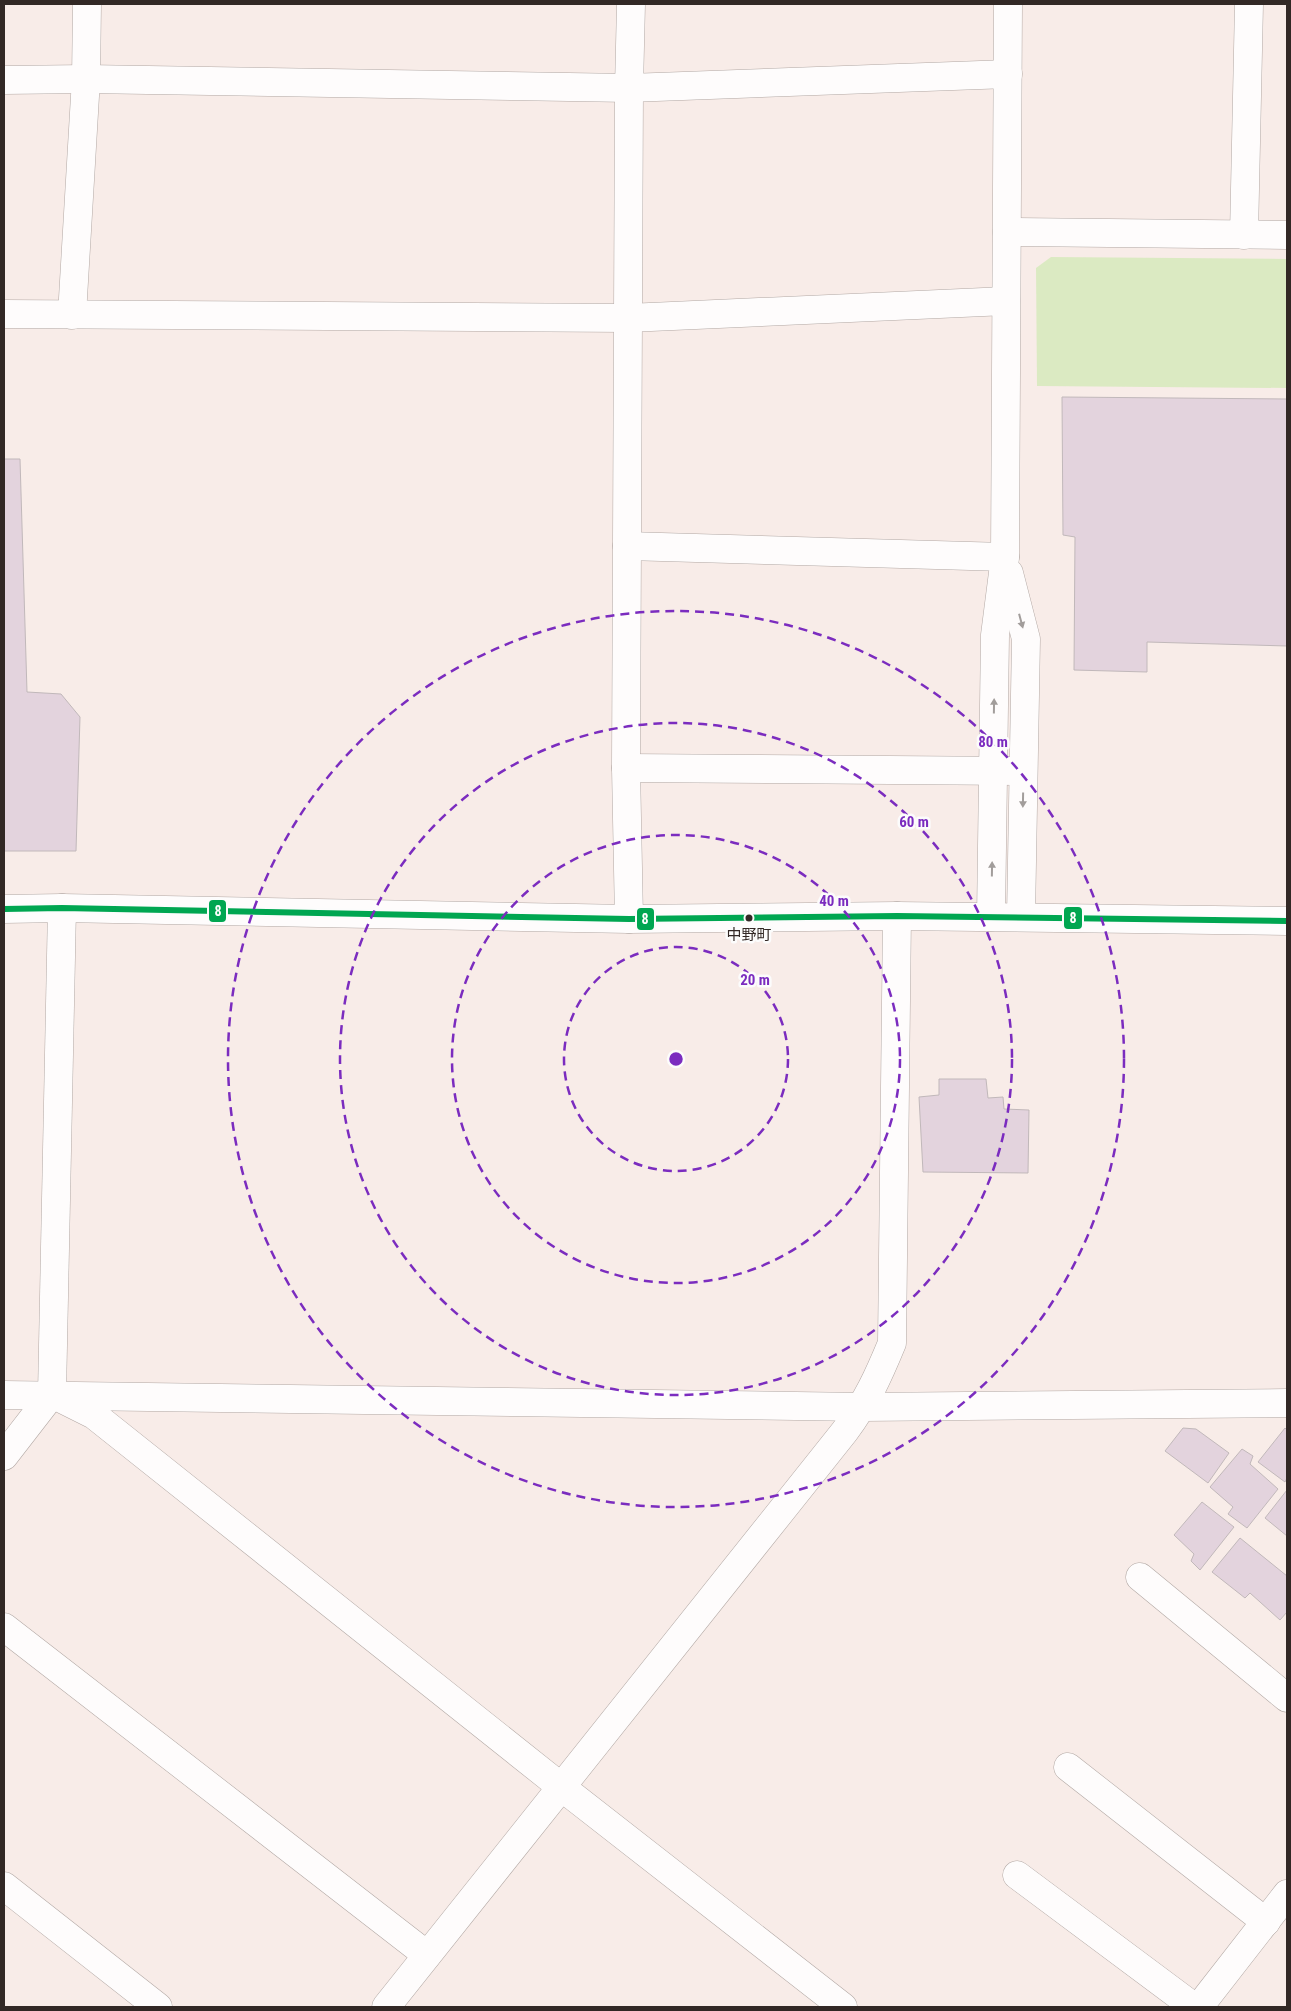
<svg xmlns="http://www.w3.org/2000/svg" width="1291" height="2011" viewBox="0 0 1291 2011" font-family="'Roboto Condensed','Noto Sans JP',sans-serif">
  <rect width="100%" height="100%" fill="#f8ece8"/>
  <!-- green -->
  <path fill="#dbeac2" d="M1051 257 1287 259V388L1037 386 1036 268Z"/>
  <!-- building -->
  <g fill="#e3d3dd" stroke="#c1b8ba">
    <path d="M1062 397 1287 399V646L1147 642V672L1074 670 1075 537 1063 535Z"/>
    <path d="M4 459H20L27 692 61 694 80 717 76 851H4Z"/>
    <path d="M939 1079H986L988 1098 1003 1097 1004 1109 1029 1110 1028 1173 923 1172 919 1097 939 1095Z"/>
    <path d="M1183 1428 1196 1429 1229 1453 1208 1483 1165 1451Z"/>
    <path d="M1285 1428 1287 1430V1478L1285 1482 1258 1462Z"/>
    <path d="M1242 1449 1253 1456 1250 1464 1278 1489 1247 1528 1228 1514 1233 1507 1210 1487Z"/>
    <path d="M1287 1490V1536L1265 1518Z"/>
    <path d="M1202 1502 1234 1527 1200 1570 1191 1561 1194 1554 1174 1535Z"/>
    <path d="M1240 1538 1287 1576V1612L1280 1620 1250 1593 1245 1598 1212 1572Z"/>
  </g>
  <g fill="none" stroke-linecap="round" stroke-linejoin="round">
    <defs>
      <g id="street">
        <path d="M4 80 86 79 629 88 1008 74"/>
        <path d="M1007 232 1287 235"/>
        <path d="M1244 235 1249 4"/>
        <path d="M4 314 628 318 1006 301"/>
        <path d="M72 315 86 79 87 4"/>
        <path d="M627 546 1005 557"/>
        <path d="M1009 573 1026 639 1021 917"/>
        <path d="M626 768 1023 771"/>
        <path d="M991 917 995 635 1005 557 1008 4"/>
        <path d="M629 919 626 768 629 88 631 4"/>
        <path d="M52 1394 62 908"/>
        <path d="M4 1395 863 1407 1287 1403"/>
        <path d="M4 1456 52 1394 94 1415 560 1786 843 2007"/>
        <path d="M1140 1577 1287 1698"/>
        <path d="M4 1627 427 1955"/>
        <path d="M1068 1767 1266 1922"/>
        <path d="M1017 1875 1194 2007"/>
        <path d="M4 1886 158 2007"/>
        <path d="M386 2007 845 1431C867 1401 878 1377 892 1343L897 916"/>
        <path d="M1199 2007 1287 1894"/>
      </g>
      <path id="primary" d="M4 909 62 908 629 919 897 916 1287 921"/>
    </defs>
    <!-- street casing -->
    <use href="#street" stroke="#b2a8a4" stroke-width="29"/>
    <!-- primary casing -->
    <use href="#primary" stroke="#b2a8a4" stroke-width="29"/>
    <!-- street -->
    <use href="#street" stroke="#fefcfc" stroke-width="28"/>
    <!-- primary -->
    <use href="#primary" stroke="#fefcfc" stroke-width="28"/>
    <defs>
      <path id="bus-1" d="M4 909 62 908 629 919 897 916 1287 921"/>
    </defs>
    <!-- bus-1 casing -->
    <use href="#bus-1" stroke="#fcfcfc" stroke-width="10"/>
    <!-- bus-1 -->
    <use href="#bus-1" stroke="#00a651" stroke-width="6"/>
  </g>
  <!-- one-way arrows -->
  <defs><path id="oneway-solid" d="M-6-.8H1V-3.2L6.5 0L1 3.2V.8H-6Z" transform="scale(1.25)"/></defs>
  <g fill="#a29d9b">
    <use href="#oneway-solid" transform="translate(1021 621) rotate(75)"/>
    <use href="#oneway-solid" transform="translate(994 706) rotate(-89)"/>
    <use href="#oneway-solid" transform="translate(1023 800) rotate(91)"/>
    <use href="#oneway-solid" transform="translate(992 869) rotate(-89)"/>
  </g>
  <!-- distance rings -->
  <g fill="none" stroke="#7b2cbf" stroke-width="2.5" stroke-dasharray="9 6">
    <circle cx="676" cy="1059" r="112"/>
    <circle cx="676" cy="1059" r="224"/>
    <circle cx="676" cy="1059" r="336"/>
    <circle cx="676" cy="1059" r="448"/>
  </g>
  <!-- markers -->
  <circle fill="#322825" stroke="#fcfcfc" stroke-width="2" cx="749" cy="918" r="4.5"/>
  <g text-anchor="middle" stroke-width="5" stroke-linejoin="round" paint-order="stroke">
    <!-- bus labels -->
    <g font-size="15" fill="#322825" stroke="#fcfcfc">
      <text x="749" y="940">中野町</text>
    </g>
  </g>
  <circle cx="676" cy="1059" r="8" fill="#7b2cbf" stroke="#fcfcfc" stroke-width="2.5"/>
  <g font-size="15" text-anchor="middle" font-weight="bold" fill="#7b2cbf" stroke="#fcfcfc" stroke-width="5" stroke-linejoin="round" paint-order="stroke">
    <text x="993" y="747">80 m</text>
    <text x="914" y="827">60 m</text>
    <text x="834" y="906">40 m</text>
    <text x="755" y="985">20 m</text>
  </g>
  <g stroke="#fcfcfc" stroke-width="2">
    <rect x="208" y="899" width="19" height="24" rx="5" fill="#00a651"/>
    <rect x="1063" y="906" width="20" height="24" rx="5" fill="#00a651"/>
    <rect x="636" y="907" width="19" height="24" rx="5" fill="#00a651"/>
  </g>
  <g font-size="14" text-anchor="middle" font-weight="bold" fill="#fff">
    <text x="218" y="916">8</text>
    <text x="1073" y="923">8</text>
    <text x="645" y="924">8</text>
  </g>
  <!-- border -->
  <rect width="1291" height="2011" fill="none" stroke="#322825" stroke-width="10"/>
</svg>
